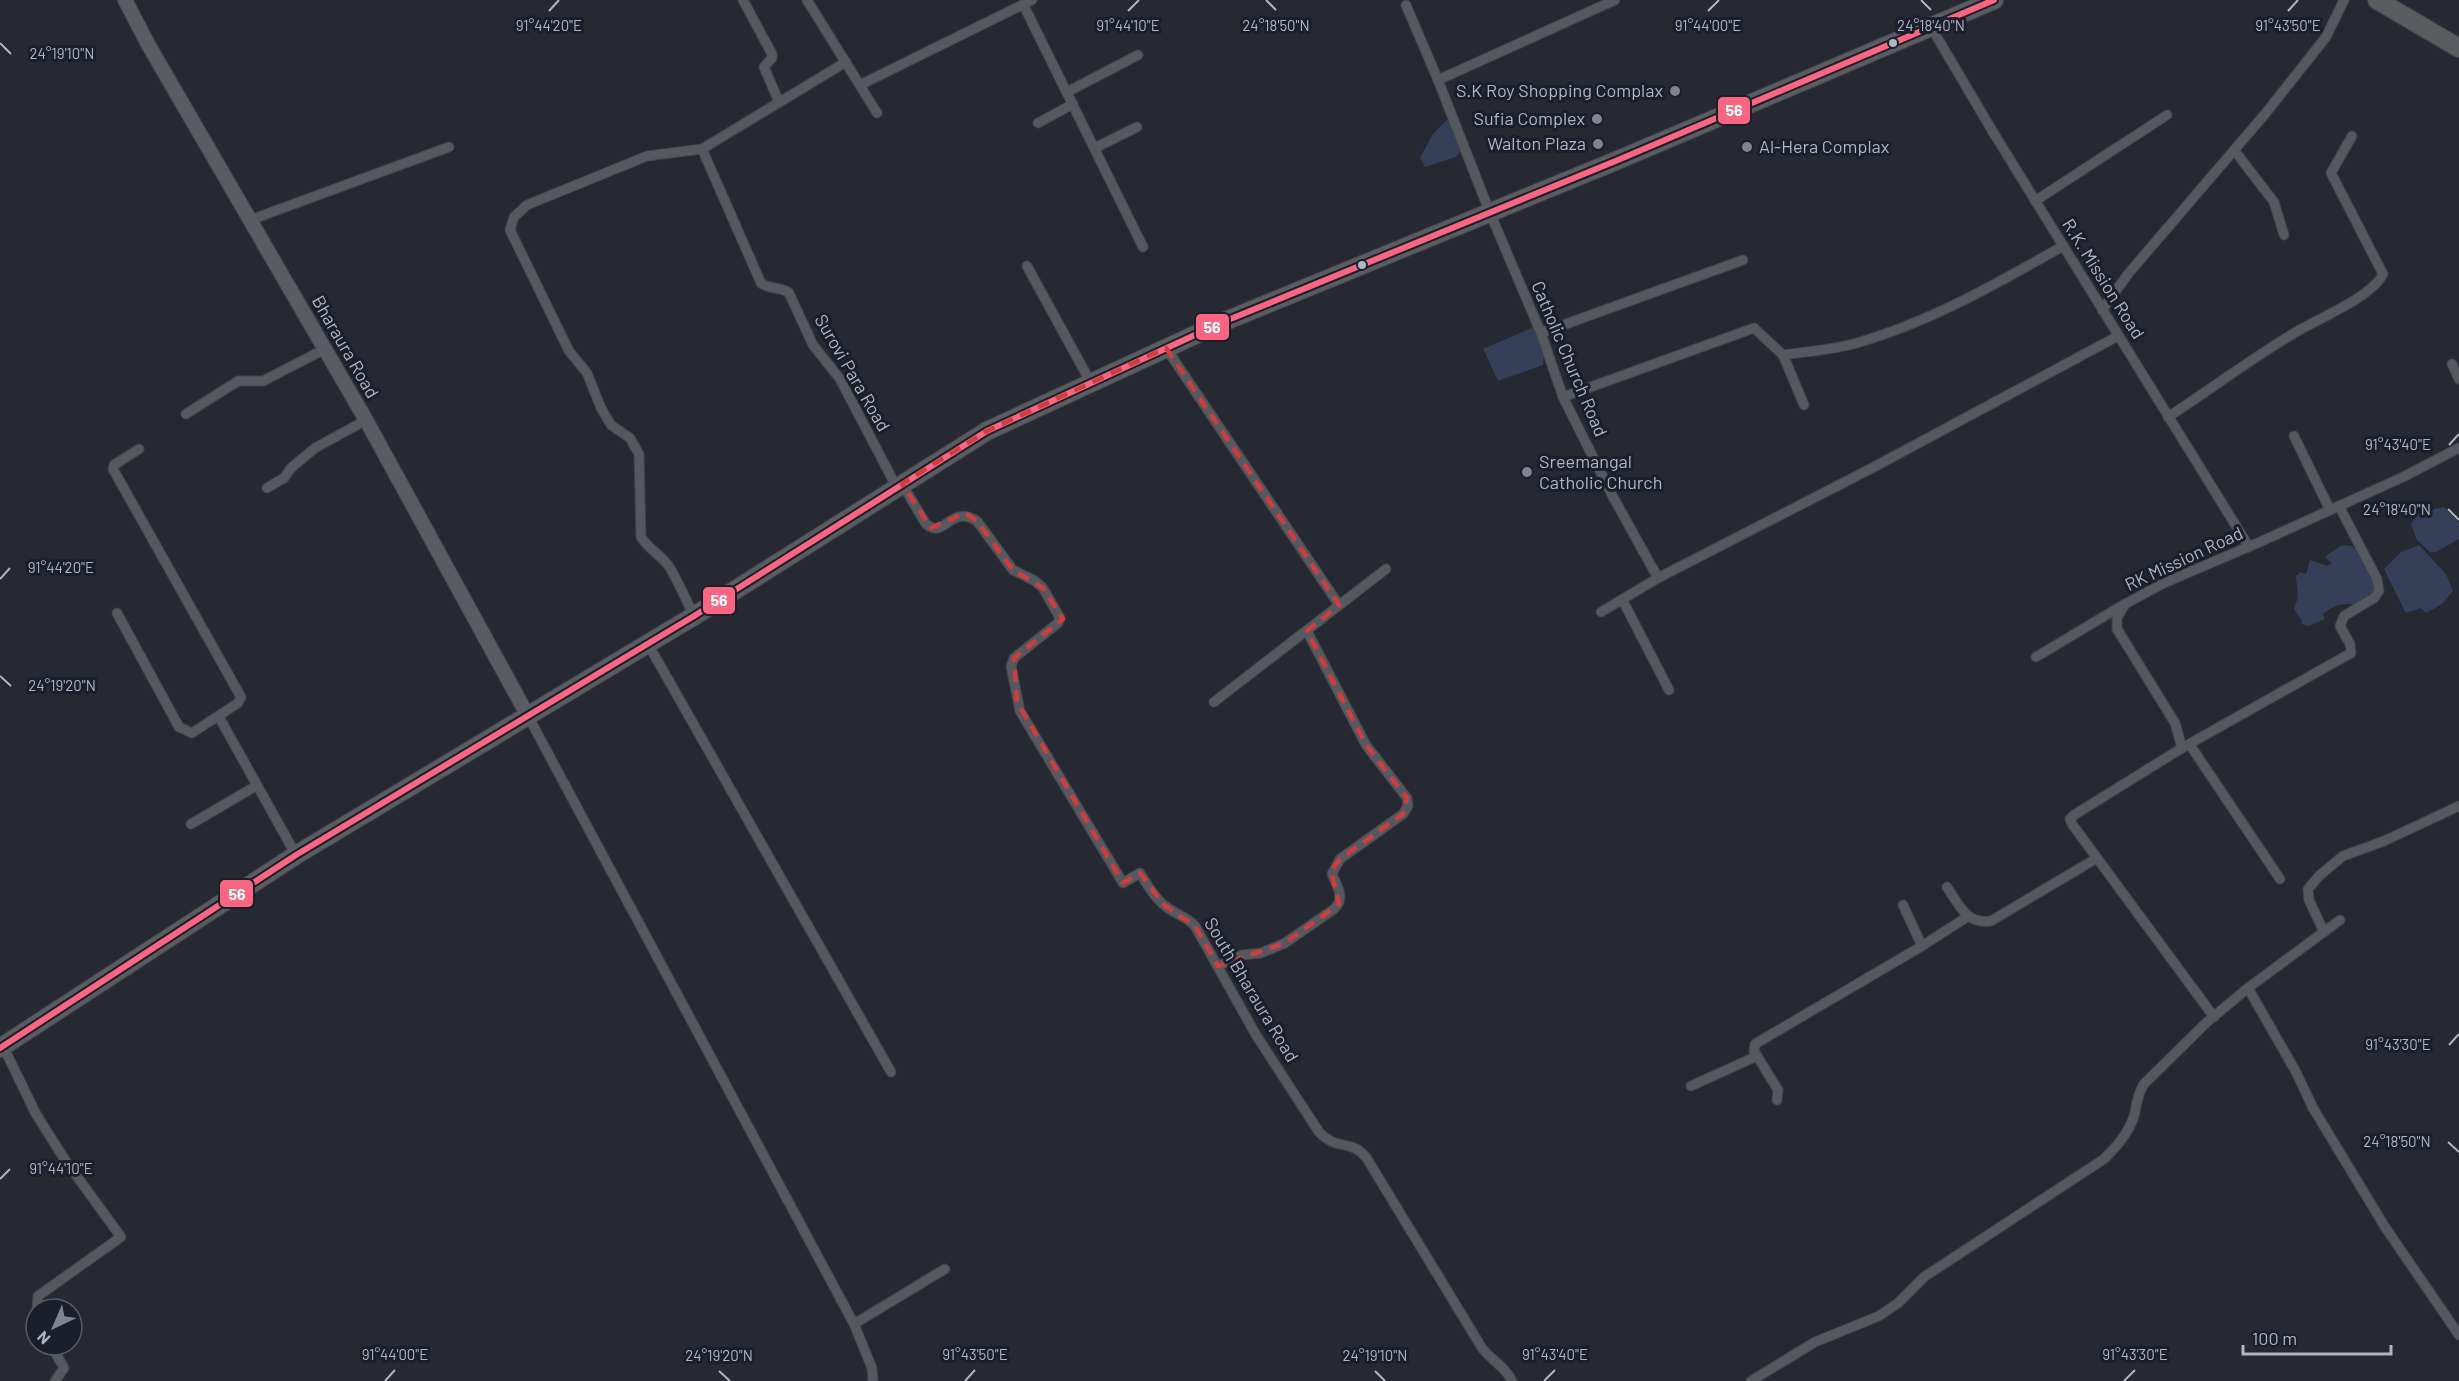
<svg xmlns="http://www.w3.org/2000/svg" width="2459" height="1381" viewBox="0 0 2459 1381" font-family="Barlow,sans-serif">
  <rect width="100%" height="100%" fill="#262931"/>
  <!-- water -->
  <g fill="#353f57">
    <path d="M1450 117 1462 149 1456 157 1425 167 1420 158 1433 134Z"/>
    <path d="M1534 327 1544 353 1543 365 1498 381 1483 349Z"/>
    <path d="M2444 507 2459 523V539L2436 552H2430L2417 540 2411 524 2420 512Z"/>
    <path d="M2342 545 2352 546C2363 559 2374 574 2374 592L2355 605C2342 602 2333 606 2323 614L2325 619 2309 626 2301 624 2302 621 2294 609 2298 597 2296 576 2300 572 2306 574 2310 560 2327 566 2332 563 2326 558 2327 555Z"/>
    <path d="M2419 545 2446 574 2453 591 2442 604 2426 613 2421 608 2406 613 2384 569 2401 552Z"/>
  </g>
  <g fill="none" stroke-linecap="round" stroke-linejoin="round">
    <defs>
      <g id="street">
        <path d="M743 0 772 54V58L764 67 779 102"/>
        <path d="M807 0 877 113"/>
        <path d="M1023 4 1143 247"/>
        <path d="M1406 5 1438 80 1490 213 1541 333 1563 397 1612 495 1658 578"/>
        <path d="M1931 27 1993 132 2249 547"/>
        <path d="M1438 80 1615 0"/>
        <path d="M860 85 1032 0"/>
        <path d="M1067 92 1138 55"/>
        <path d="M1038 123 1073 104"/>
        <path d="M1095 148 1137 127"/>
        <path d="M702 149 761 283C768 290 781 286 789 293L813 345 840 379 897 488"/>
        <path d="M2234 150 2274 202 2284 235"/>
        <path d="M2035 201 2167 115"/>
        <path d="M250 220 449 147"/>
        <path d="M1027 266 1091 383"/>
        <path d="M2102 310 2128 274 2265 114 2326 37 2344 0"/>
        <path d="M1541 333 1743 260"/>
        <path d="M1166 348 1339 605"/>
        <path d="M1783 355 1804 405"/>
        <path d="M2452 364 2459 379"/>
        <path d="M1563 397 1754 328 1783 355C1808 351 1836 350 1860 342 1932 321 1998 283 2063 246"/>
        <path d="M186 414 238 381H263L325 349"/>
        <path d="M2168 417C2211 389 2252 358 2296 332 2318 319 2373 296 2383 274L2331 173 2352 136"/>
        <path d="M2294 436 2330 510"/>
        <path d="M902 484 926 524C945 540 950 504 977 521L1013 570 1035 581 1043 588 1060 618 1058 623 1014 658 1011 666 1020 711 1123 883 1140 873C1148 886 1157 902 1171 910 1180 916 1188 918 1195 926L1256 1035 1319 1132C1338 1152 1349 1138 1366 1157L1482 1348C1491 1360 1506 1367 1512 1381"/>
        <path d="M267 488 284 478 291 468 315 448 366 420"/>
        <path d="M1623 601 1669 690"/>
        <path d="M1601 612 1658 578 1874 467 2118 336"/>
        <path d="M117 613 179 727 192 733 238 703 241 697 113 469 114 465 139 449"/>
        <path d="M694 616C686 600 679 583 670 568 662 555 649 550 641 537L639 454 630 438 611 425 601 408 587 373 569 351 510 230 514 217 527 205 647 156 702 149 846 62"/>
        <path d="M648 644 891 1072"/>
        <path d="M2036 657 2123 605"/>
        <path d="M1214 702 1386 569"/>
        <path d="M528 716 854 1324 872 1368 873 1381"/>
        <path d="M219 717 296 855"/>
        <path d="M2190 745 2280 879"/>
        <path d="M2182 748 2351 653 2350 644 2340 626 2344 616 2374 598 2379 591 2377 579 2339 506"/>
        <path d="M191 824 256 786"/>
        <path d="M1947 887C1959 905 1967 925 1991 921L2097 858"/>
        <path d="M1903 905 1922 946"/>
        <path d="M2324 932 2309 900 2308 889 2319 876 2343 856 2384 841 2459 806"/>
        <path d="M1218 966 1242 955 1261 953 1285 943 1334 909C1346 899 1337 886 1332 874L1340 859 1403 814 1408 806 1407 798 1366 745 1307 631"/>
        <path d="M2248 988 2296 1072 2313 1108 2385 1227 2459 1335"/>
        <path d="M2214 1017 2072 824 2070 819 2074 815 2182 748 2175 723 2117 629V618L2125 604 2164 583 2262 541 2403 477 2459 448"/>
        <path d="M3 1046 36 1114 65 1160 121 1237 38 1296 37 1309"/>
        <path d="M1691 1086 1757 1056"/>
        <path d="M1777 1100 1778 1090 1754 1051 1755 1044 1922 946 1967 917"/>
        <path d="M854 1324 945 1269"/>
        <path d="M51 1345 64 1368 55 1381"/>
        <path d="M1751 1381 1815 1342 1879 1316 1898 1303 1924 1277 2104 1159C2117 1146 2128 1134 2134 1116 2137 1104 2137 1095 2144 1084L2207 1022 2248 988 2340 920"/>
      </g>
      <path id="secondary" d="M125 0 149 46 366 420 528 716"/>
      <g id="highway">
        <path d="M2377 0 2459 48"/>
        <path d="M0 1048 296 855 694 616 987 431 1223 322 1618 160 1994 0"/>
      </g>
    </defs>
    <!-- street casing -->
    <use href="#street" stroke="#42444a" stroke-width="11"/>
    <!-- secondary casing -->
    <use href="#secondary" stroke="#42444a" stroke-width="16"/>
    <!-- highway casing -->
    <use href="#highway" stroke="#43454d" stroke-width="20"/>
    <!-- street -->
    <use href="#street" stroke="#56585f" stroke-width="9"/>
    <!-- secondary -->
    <use href="#secondary" stroke="#5a5c64" stroke-width="14"/>
    <!-- highway -->
    <use href="#highway" stroke="#5a5c60" stroke-width="18"/>
    <defs>
      <path id="bus-1" d="M0 1048 296 855 694 616 987 431 1223 322 1618 160 1994 0"/>
    </defs>
    <!-- bus-1 casing -->
    <use href="#bus-1" stroke="#1b1f2b" stroke-width="10"/>
    <!-- bus-1 -->
    <use href="#bus-1" stroke="#fa6682" stroke-width="6"/>
  </g>
  <!-- marked area -->
  <path fill="none" stroke="#d03d3f" stroke-width="4.5" stroke-dasharray="12 8" stroke-linejoin="round" d="M1166 348 1339 605 1307 631 1366 745 1407 798 1403 814 1340 859 1331 871 1339 904 1285 943 1218 966 1195 926 1164 905 1140 873 1123 883 1017 702 1014 658 1063 619 1043 588 1013 570 977 521 965 513 931 528 902 484 987 431Z"/>
  <!-- ticks -->
  <path fill="none" stroke="#b0b4c3" stroke-width="2" d="M1266 0 1276 10M1921 0 1931 10M549 11 559 0M1128 11 1139 0M1708 11 1719 0M2288 11 2298 0M0 43 11 54M2449 445 2459 434M2448 509 2459 520M0 579 10 568M0 676 11 686M2449 1045 2459 1034M2448 1142 2459 1152M0 1179 10 1169M719 1371 730 1381M1375 1371 1385 1381M385 1381 395 1370M965 1381 975 1370M1544 1381 1555 1370M2124 1381 2135 1370"/>
  <!-- markers -->
  <g fill="#b0b4c3" stroke="#1b1f2b" stroke-width="2">
    <circle cx="1893" cy="43" r="5"/>
    <circle cx="1362" cy="265" r="5"/>
  </g>
  <g fill="#808390" stroke="#1b1f2b" stroke-width="2">
    <circle cx="1675" cy="91" r="6"/>
    <circle cx="1597" cy="119" r="6"/>
    <circle cx="1598" cy="144" r="6"/>
    <circle cx="1747" cy="147" r="6"/>
    <circle cx="1527" cy="472" r="6"/>
  </g>
  <g text-anchor="middle" stroke-width="6" stroke-linejoin="round" paint-order="stroke">
    <!-- poi labels -->
    <g font-size="18" fill="#b0b4c3" stroke="#1b1f2b" text-anchor="end">
      <text x="1663" y="97">S.K Roy Shopping Complax</text>
      <text x="1585" y="125">Sufia Complex</text>
      <text x="1586" y="150">Walton Plaza</text>
      <text x="1759" y="153" text-anchor="start">Al-Hera Complax</text>
      <text x="1539" y="468" text-anchor="start">Sreemangal<tspan x="1539" dy="21">Catholic Church</tspan></text>
    </g>
    <!-- street labels -->
    <g font-size="18" fill="#b0b4c3" stroke="#1b1f2b">
      <text transform="translate(2103 279) rotate(58)" y="6">R.K. Mission Road</text>
      <text transform="translate(345 347) rotate(60)" y="6">Bharaura Road</text>
      <text transform="translate(1569 359) rotate(67)" y="6">Catholic Church Road</text>
      <text transform="translate(852 373) rotate(60)" y="6">Surovi Para Road</text>
      <text transform="translate(2184 559) rotate(-25)" y="6">RK Mission Road</text>
      <text transform="translate(1251 990) rotate(59)" y="6">South Bharaura Road</text>
    </g>
  </g>
  <g font-size="15" text-anchor="middle" fill="#b0b4c3" stroke="#1b1f2b" stroke-width="6" stroke-linejoin="round" paint-order="stroke">
    <text x="1276" y="31">24°18'50"N</text>
    <text x="1931" y="31">24°18'40"N</text>
    <text x="1128" y="31">91°44'10"E</text>
    <text x="549" y="31">91°44'20"E</text>
    <text x="1708" y="31">91°44'00"E</text>
    <text x="2288" y="31">91°43'50"E</text>
    <text x="62" y="59">24°19'10"N</text>
    <text x="2398" y="450">91°43'40"E</text>
    <text x="2397" y="515">24°18'40"N</text>
    <text x="61" y="573">91°44'20"E</text>
    <text x="62" y="691">24°19'20"N</text>
    <text x="2398" y="1050">91°43'30"E</text>
    <text x="2397" y="1147">24°18'50"N</text>
    <text x="61" y="1174">91°44'10"E</text>
    <text x="395" y="1360">91°44'00"E</text>
    <text x="975" y="1360">91°43'50"E</text>
    <text x="1555" y="1360">91°43'40"E</text>
    <text x="2135" y="1360">91°43'30"E</text>
    <text x="719" y="1361">24°19'20"N</text>
    <text x="1375" y="1361">24°19'10"N</text>
  </g>
  <g stroke="#1b1f2b" stroke-width="2">
    <rect x="1717" y="96" width="34" height="29" rx="6" fill="#fa6682"/>
    <rect x="1195" y="313" width="35" height="28" rx="6" fill="#fa6682"/>
    <rect x="702" y="586" width="34" height="29" rx="6" fill="#fa6682"/>
    <rect x="219" y="879" width="35" height="29" rx="6" fill="#fa6682"/>
  </g>
  <g font-size="16" text-anchor="middle" font-weight="bold" fill="#fff">
    <text x="1734" y="116">56</text>
    <text x="1212" y="333">56</text>
    <text x="719" y="606">56</text>
    <text x="237" y="900">56</text>
  </g>
  <!-- north arrow -->
  <g transform="translate(54 1327) rotate(224)"><circle r="28" fill="#1b1f2b" stroke="#575b68" stroke-width="1.5"/>
  <path d="M0-4.5L10 22L0 15L-10 22Z" fill="#808390"/>
  <text y="-9" font-size="16" font-weight="bold" text-anchor="middle" fill="#b0b4c3">N</text>
  </g>
  <!-- scale -->
  <path d="M2243 1345v9h148v-9" fill="none" stroke="#b0b4c3" stroke-width="3"/>
  <text x="2252" y="1345" font-size="18" fill="#b0b4c3" stroke="#1b1f2b" stroke-width="4.5" paint-order="stroke">100 m</text>
</svg>
